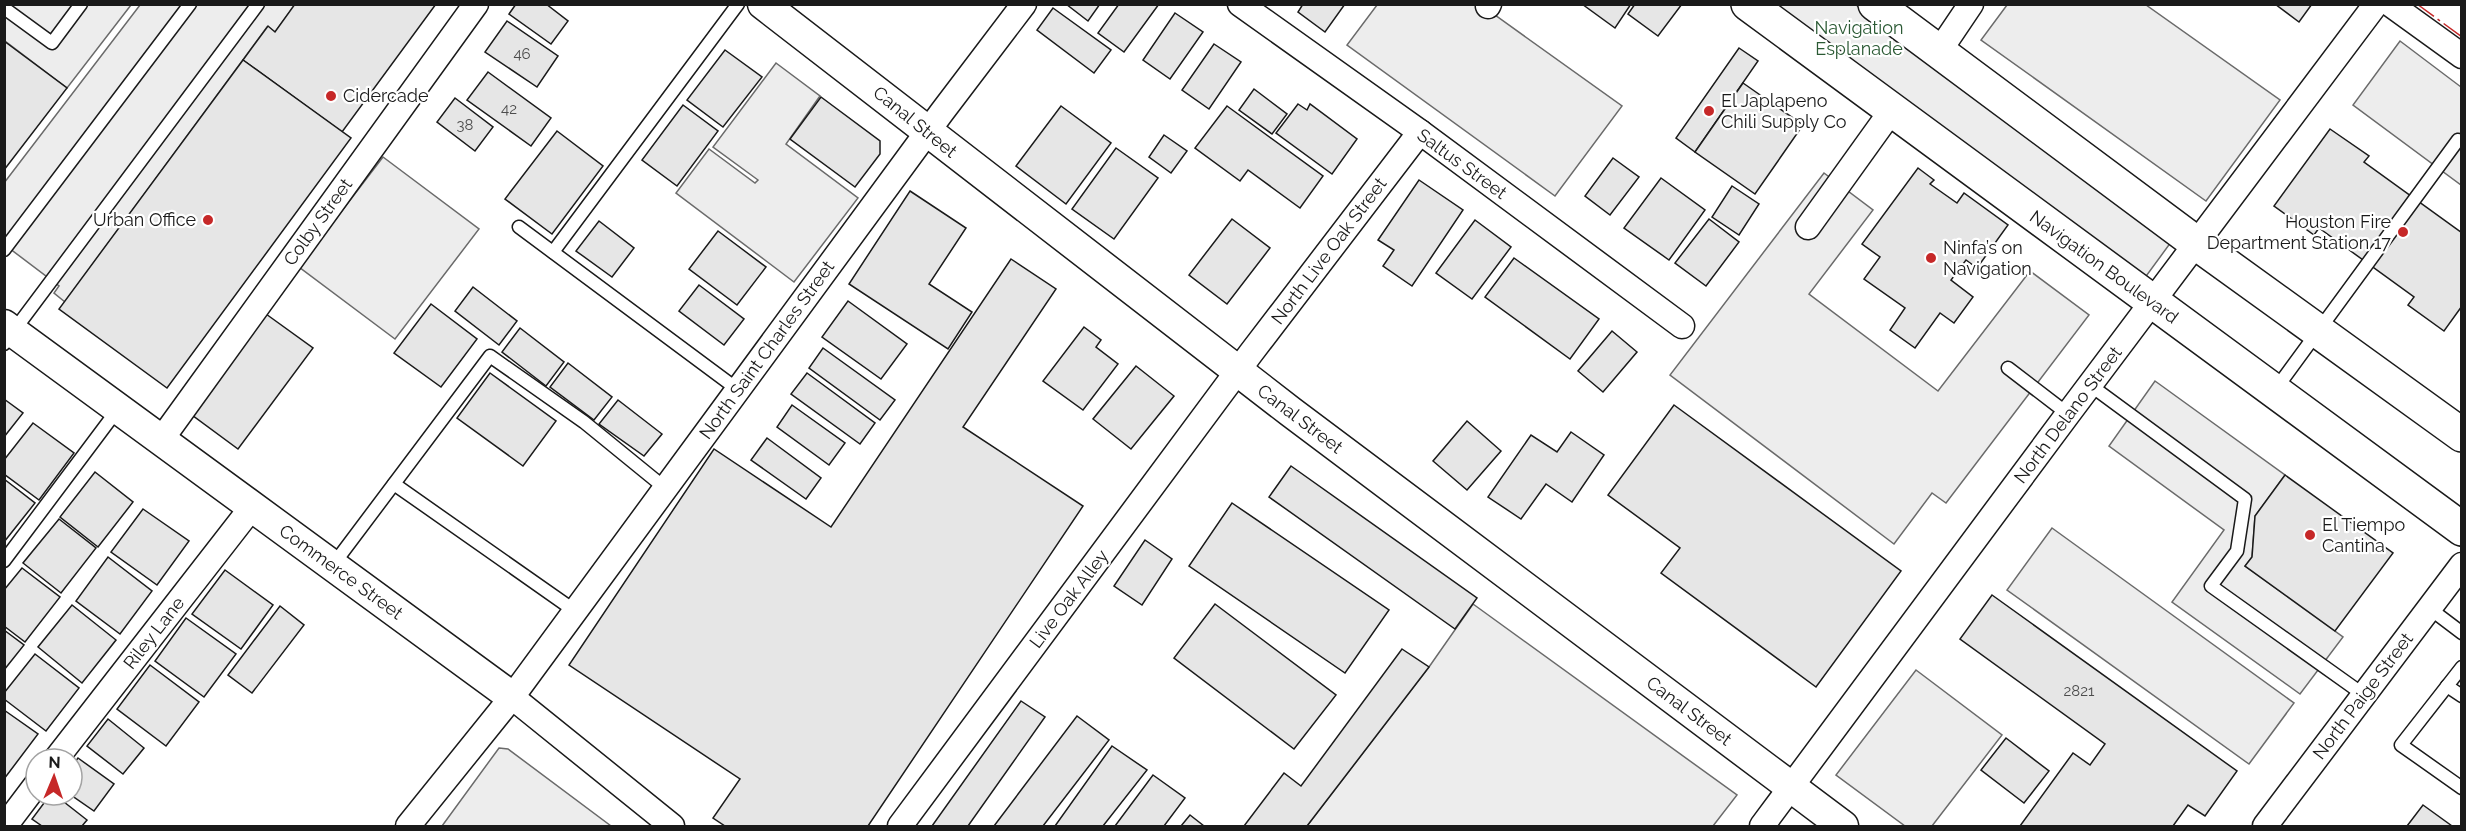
<svg xmlns="http://www.w3.org/2000/svg" width="2466" height="831" viewBox="0 0 2466 831" font-family="Raleway,sans-serif">
  <rect width="100%" height="100%" fill="#fff"/>
  <!-- built -->
  <g fill="#ededed" stroke="#6a6a6a" stroke-width="1.5">
    <path d="M4 5H131L67 88 5 41Z"/>
    <path d="M140 5H295L275 32 267 27 65 302 54 293 59 286 5 245 4 183Z"/>
    <path d="M1377 5H1481L1622 106 1555 196 1347 45Z"/>
    <path d="M1768 5H1856L2174 238 2144 279Z"/>
    <path d="M2007 5H2146L2280 100 2206 201 1981 40Z"/>
    <path d="M2400 41 2461 87V185L2353 105Z"/>
    <path d="M776 63 820 96 786 144 858 198 794 282 676 193 709 149 755 183 758 180 713 147Z"/>
    <path d="M383 157 479 229 395 339 299 267Z"/>
    <path d="M1824 173 1873 210 1809 294 1938 391 2030 271 2089 315 1946 503 1932 493 1894 544 1670 375Z"/>
    <path d="M2155 381 2285 475 2255 516 2252 557 2245 566 2343 637 2300 694 2172 602 2224 530 2109 446Z"/>
    <path d="M2052 528 2294 703 2249 764 2007 590Z"/>
    <path d="M1473 604 1737 795 1713 826H1307L1429 667Z"/>
    <path d="M1916 670 2002 735 1932 826H1905L1836 775Z"/>
    <path d="M499 748 508 749 611 826H442Z"/>
  </g>
  <!-- building -->
  <g fill="#e6e6e6" stroke="#1a1a1a" stroke-width="1.5">
    <path d="M295 4H436L342 132 243 60 268 26 275 32Z"/>
    <path d="M516 4H546L568 21 551 44 509 14Z"/>
    <path d="M1066 4H1100L1088 21Z"/>
    <path d="M1119 4H1159L1124 52 1098 33Z"/>
    <path d="M1303 4H1345L1325 32 1298 12Z"/>
    <path d="M1582 4H1631L1615 28Z"/>
    <path d="M1635 4H1682L1658 36 1628 14Z"/>
    <path d="M2275 4H2312L2299 22Z"/>
    <path d="M1053 8 1111 50 1094 73 1037 30Z"/>
    <path d="M1175 13 1203 32 1170 79 1143 60Z"/>
    <path d="M507 21 558 56 537 87 485 52Z"/>
    <path d="M4 41 67 88 4 170Z"/>
    <path d="M1214 44 1241 62 1209 109 1182 90Z"/>
    <path d="M1739 48 1758 61 1695 152 1676 138Z"/>
    <path d="M725 50 762 77 723 127 687 100Z"/>
    <path d="M243 60 351 138 167 388 59 309Z"/>
    <path d="M488 72 551 118 531 146 467 100Z"/>
    <path d="M1743 83 1803 125 1755 194 1695 152Z"/>
    <path d="M1254 89 1287 114 1272 134 1239 110Z"/>
    <path d="M821 97 880 141V154L855 187 790 139Z"/>
    <path d="M455 98 493 127 475 151 437 122Z"/>
    <path d="M1298 104 1307 110 1310 104 1357 139 1332 174 1276 133Z"/>
    <path d="M683 105 718 131 677 186 642 160Z"/>
    <path d="M1061 106 1111 143 1066 204 1016 166Z"/>
    <path d="M1227 106 1323 176 1300 208 1248 170 1240 181 1195 148Z"/>
    <path d="M2330 129 2369 156 2364 162 2462 233V306L2444 331 2408 305 2414 297 2319 228 2314 235 2274 206Z"/>
    <path d="M557 131 603 166 552 234 505 199Z"/>
    <path d="M1164 135 1187 151 1171 173 1149 157Z"/>
    <path d="M1116 148 1158 178 1114 239 1072 209Z"/>
    <path d="M1613 158 1639 177 1610 215 1585 196Z"/>
    <path d="M1918 168 1934 180 1930 184 1957 203 1964 193 2008 225 1977 268 1966 260 1951 280 1973 297 1954 323 1940 313 1915 348 1890 330 1905 308 1864 279 1880 257 1862 244Z"/>
    <path d="M1661 178 1705 210 1669 260 1624 228Z"/>
    <path d="M1419 180 1463 210 1412 286 1383 266 1394 250 1378 240Z"/>
    <path d="M1732 186 1759 204 1739 235 1712 217Z"/>
    <path d="M910 191 966 228 929 284 972 312 948 349 849 284Z"/>
    <path d="M1232 219 1270 248 1227 304 1189 275Z"/>
    <path d="M1709 219 1739 242 1706 286 1675 263Z"/>
    <path d="M1475 220 1511 247 1472 299 1436 273Z"/>
    <path d="M599 221 634 248 612 277 576 251Z"/>
    <path d="M718 231 766 267 737 305 689 269Z"/>
    <path d="M1514 258 1599 319 1570 359 1485 297Z"/>
    <path d="M1011 259 1056 289 963 427 1083 506 868 826H725L713 818 740 779 569 665 714 449 831 527Z"/>
    <path d="M699 285 744 319 724 345 679 311Z"/>
    <path d="M473 287 517 321 499 345 455 311Z"/>
    <path d="M848 301 907 344 881 379 822 337Z"/>
    <path d="M431 304 477 339 441 387 394 353Z"/>
    <path d="M266 314 313 348 238 449 192 415Z"/>
    <path d="M1084 327 1101 340 1096 347 1118 364 1083 410 1043 381Z"/>
    <path d="M520 328 564 362 546 386 502 352Z"/>
    <path d="M1612 331 1637 352 1603 392 1578 371Z"/>
    <path d="M823 348 895 400 880 420 809 368Z"/>
    <path d="M568 363 612 397 594 420 550 387Z"/>
    <path d="M1136 366 1174 396 1131 449 1093 419Z"/>
    <path d="M490 373 556 421 523 466 457 418Z"/>
    <path d="M807 373 875 423 860 444 791 394Z"/>
    <path d="M4 399 23 413 4 437Z"/>
    <path d="M618 400 662 434 644 456 599 424Z"/>
    <path d="M792 405 845 443 829 465 777 427Z"/>
    <path d="M1674 405 1901 571 1816 687 1661 573 1680 548 1608 495Z"/>
    <path d="M1467 421 1501 451 1467 490 1433 461Z"/>
    <path d="M33 423 74 453 39 500 4 474V460Z"/>
    <path d="M1571 432 1604 455 1572 502 1546 484 1521 519 1488 497 1531 435 1557 452Z"/>
    <path d="M767 438 821 478 806 499 751 460Z"/>
    <path d="M1291 466 1477 598 1455 629 1269 497Z"/>
    <path d="M95 472 133 502 98 547 60 517Z"/>
    <path d="M2285 475 2393 553 2335 631 2245 566 2252 557 2255 516Z"/>
    <path d="M4 479 35 503 4 542Z"/>
    <path d="M1232 503 1389 610 1345 673 1189 566Z"/>
    <path d="M143 509 189 541 157 585 111 552Z"/>
    <path d="M59 519 96 548 61 593 23 563Z"/>
    <path d="M1145 540 1172 559 1142 605 1114 586Z"/>
    <path d="M108 557 152 591 120 634 76 601Z"/>
    <path d="M22 568 60 597 25 642 4 626V590Z"/>
    <path d="M225 570 273 605 241 649 192 614Z"/>
    <path d="M1992 595 2237 771 2205 816 2188 805 2173 826H2020L2073 753 2090 765 2105 744 1960 639Z"/>
    <path d="M1215 604 1336 695 1294 749 1174 658Z"/>
    <path d="M72 605 116 640 82 683 38 647Z"/>
    <path d="M280 606 304 625 252 693 228 675Z"/>
    <path d="M186 618 236 654 204 697 155 661Z"/>
    <path d="M4 630 24 645 4 670Z"/>
    <path d="M1402 649 1429 667 1307 826H1244L1284 773 1301 786Z"/>
    <path d="M35 654 79 688 46 731 4 699V693Z"/>
    <path d="M150 665 199 702 166 746 117 709Z"/>
    <path d="M1021 701 1045 717 968 826H932Z"/>
    <path d="M4 710 38 734 4 779Z"/>
    <path d="M1077 716 1109 740 1043 826H994Z"/>
    <path d="M108 719 144 748 123 774 87 746Z"/>
    <path d="M2006 738 2049 771 2024 803 1981 770Z"/>
    <path d="M1112 746 1147 770 1103 826H1055Z"/>
    <path d="M78 758 114 784 94 811 71 795 72 766Z"/>
    <path d="M1153 775 1185 798 1164 826H1115Z"/>
    <path d="M50 795H55L87 820 82 826H42L32 819Z"/>
    <path d="M2423 805 2452 826H2407Z"/>
    <path d="M1190 815 1204 826H1181Z"/>
  </g>
  <g fill="none" stroke-linecap="round" stroke-linejoin="round">
    <defs>
      <g id="service">
        <path d="M4 8 52 43 81 4"/>
        <path d="M519 227 737 389"/>
        <path d="M4 250 190 4"/>
        <path d="M553 252 738 4"/>
        <path d="M4 344 258 4"/>
        <path d="M2008 368 2068 414"/>
        <path d="M2090 385 2245 499 2237 551 2211 586 2364 695"/>
        <path d="M2275 390 2458 140"/>
        <path d="M394 484 575 611"/>
        <path d="M4 561 118 409"/>
        <path d="M333 565 490 356 584 422 665 488"/>
        <path d="M2429 608 2462 633"/>
        <path d="M2462 667 2401 745 2462 788"/>
        <path d="M2447 686 2462 696"/>
      </g>
      <g id="minor">
        <path d="M1240 4 1420 132 1682 326"/>
        <path d="M2390 4 2462 56"/>
        <path d="M1488 6 1489 4"/>
        <path d="M1938 53 1971 4"/>
        <path d="M1808 227 1892 110"/>
        <path d="M161 440 476 4"/>
        <path d="M512 697 672 826"/>
        <path d="M56 759 252 507"/>
        <path d="M5 826 36 785"/>
        <path d="M408 826 512 697 942 112 1024 4"/>
        <path d="M900 826 1251 353 1420 132"/>
        <path d="M1762 826 2068 414 2376 4"/>
        <path d="M2265 826 2462 565"/>
      </g>
      <g id="tertiary">
        <path d="M763 4 1291 412 1843 826"/>
        <path d="M4 325 512 697"/>
      </g>
      <g id="primary">
        <path d="M1748 4 2462 529"/>
        <path d="M1875 4 2196 243 2462 435"/>
      </g>
    </defs>
    <!-- service casing -->
    <use href="#service" stroke="#1a1a1a" stroke-width="15"/>
    <!-- minor casing -->
    <use href="#minor" stroke="#1a1a1a" stroke-width="27"/>
    <!-- tertiary casing -->
    <use href="#tertiary" stroke="#1a1a1a" stroke-width="33"/>
    <!-- primary casing -->
    <use href="#primary" stroke="#1a1a1a" stroke-width="36"/>
    <!-- service -->
    <use href="#service" stroke="#fff" stroke-width="12"/>
    <!-- minor -->
    <use href="#minor" stroke="#fff" stroke-width="24"/>
    <!-- tertiary -->
    <use href="#tertiary" stroke="#fff" stroke-width="30"/>
    <!-- primary -->
    <use href="#primary" stroke="#fff" stroke-width="33"/>
    <!-- power -->
    <path stroke="#c62828" stroke-width="1.5" stroke-dasharray="21 4.5 3 4.5" stroke-linecap="butt" d="M2417 4 2462 37"/>
  </g>
  <!-- markers -->
  <g fill="#c62828" stroke="#fff" stroke-width="2">
    <circle cx="331" cy="96" r="6"/>
    <circle cx="1709" cy="111" r="6"/>
    <circle cx="208" cy="220" r="6"/>
    <circle cx="2403" cy="232" r="6"/>
    <circle cx="1931" cy="258" r="6"/>
    <circle cx="2310" cy="535" r="6"/>
  </g>
  <g text-anchor="middle" stroke-width="4.5" stroke-linejoin="round" paint-order="stroke">
    <!-- number labels -->
    <g font-size="15" fill="#4d4d4d">
      <text x="522" y="59">46</text>
      <text x="509" y="114">42</text>
      <text x="465" y="130">38</text>
      <text x="2079" y="696">2821</text>
    </g>
    <!-- park labels -->
    <g font-size="18" fill="#2b5a34" stroke="#fff">
      <text x="1859" y="34">Navigation<tspan x="1859" dy="21">Esplanade</tspan></text>
    </g>
    <!-- poi labels -->
    <g font-size="18" fill="#1a1a1a" stroke="#fff" text-anchor="start">
      <text x="343" y="102">Cidercade</text>
      <text x="1721" y="107">El Japlapeno<tspan x="1721" dy="21">Chili Supply Co</tspan></text>
      <text x="196" y="226" text-anchor="end">Urban Office</text>
      <text x="2391" y="228" text-anchor="end">Houston Fire<tspan x="2391" dy="21">Department Station 17</tspan></text>
      <text x="1943" y="254">Ninfa’s on<tspan x="1943" dy="21">Navigation</tspan></text>
      <text x="2322" y="531">El Tiempo<tspan x="2322" dy="21">Cantina</tspan></text>
    </g>
    <!-- street labels -->
    <g font-size="18" fill="#1a1a1a" stroke="#fff">
      <text transform="translate(915 122) rotate(39)" y="6">Canal Street</text>
      <text transform="translate(1462 164) rotate(36)" y="6">Saltus Street</text>
      <text transform="translate(318 222) rotate(-54)" y="6">Colby Street</text>
      <text transform="translate(1329 251) rotate(-53)" y="6">North Live Oak Street</text>
      <text transform="translate(2104 267) rotate(36)" y="6">Navigation Boulevard</text>
      <text transform="translate(767 350) rotate(-54)" y="6">North Saint Charles Street</text>
      <text transform="translate(2068 415) rotate(-53)" y="6">North Delano Street</text>
      <text transform="translate(1300 419) rotate(37)" y="6">Canal Street</text>
      <text transform="translate(341 572) rotate(36)" y="6">Commerce Street</text>
      <text transform="translate(1069 599) rotate(-53)" y="6">Live Oak Alley</text>
      <text transform="translate(154 633) rotate(-52)" y="6">Riley Lane</text>
      <text transform="translate(2363 696) rotate(-53)" y="6">North Paige Street</text>
      <text transform="translate(1689 711) rotate(37)" y="6">Canal Street</text>
    </g>
  </g>
  <!-- border -->
  <rect width="2466" height="831" fill="none" stroke="#1a1a1a" stroke-width="12"/>
  <!-- north arrow -->
  <g transform="translate(54 777) rotate(2)"><circle r="28" fill="#ffffff" stroke="#a3a3a3" stroke-width="1.5"/>
  <path d="M0-4.5L10 22L0 15L-10 22Z" fill="#c62828"/>
  <text y="-9" font-size="16" font-weight="bold" text-anchor="middle" fill="#1a1a1a">N</text>
  </g>
</svg>
